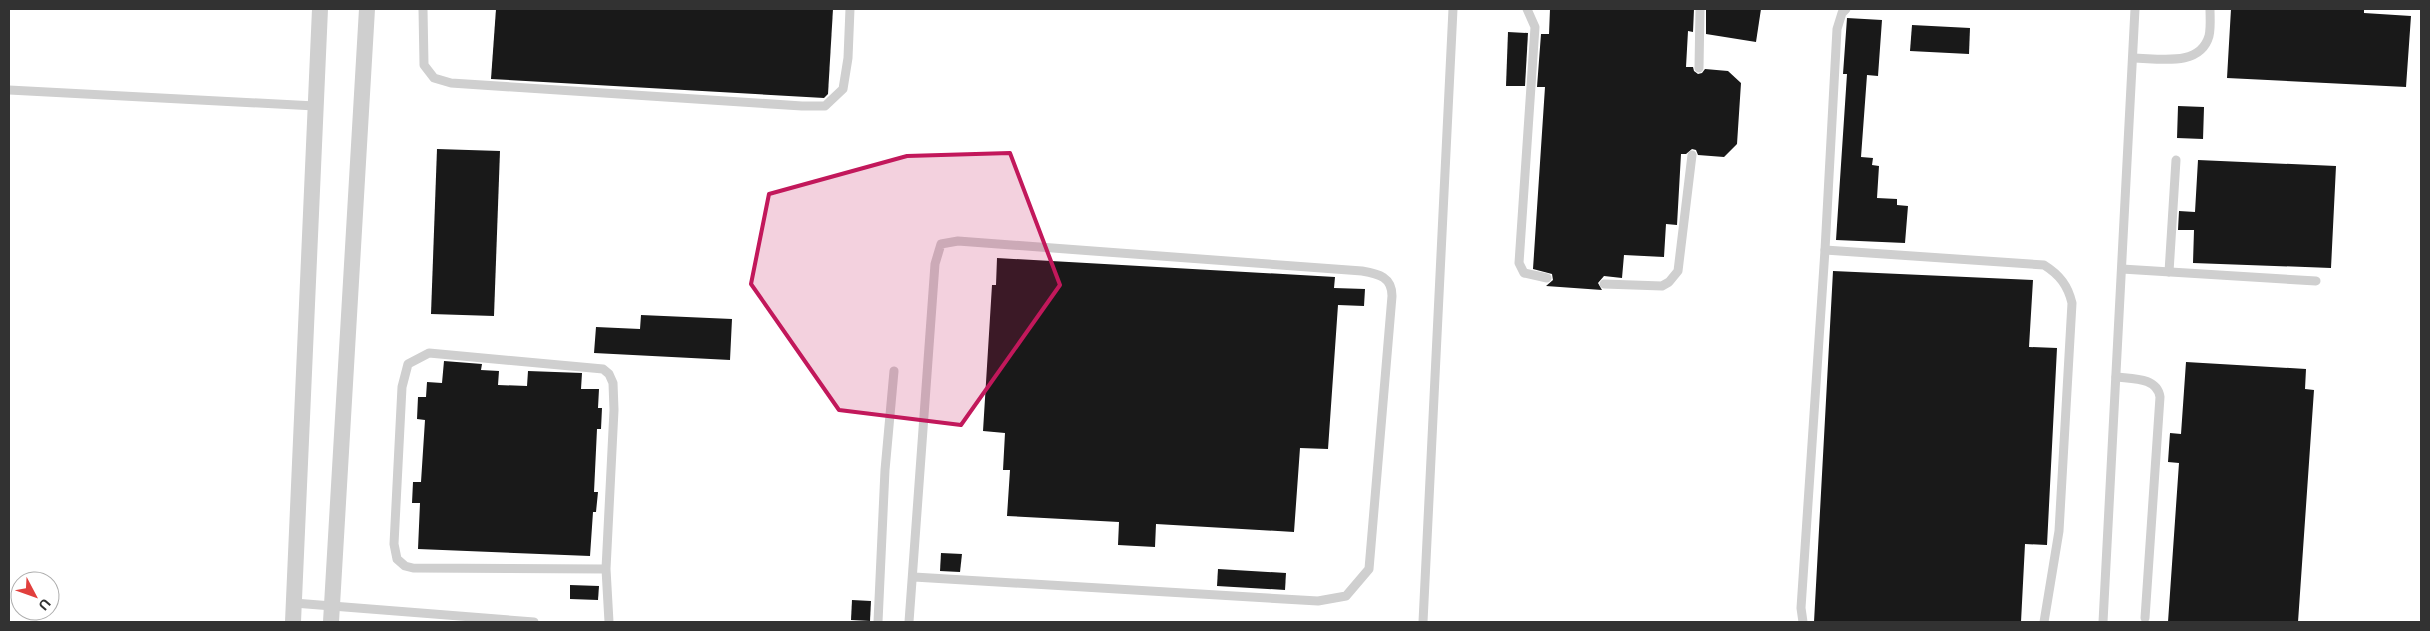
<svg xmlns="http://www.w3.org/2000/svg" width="2430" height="631" viewBox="0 0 2430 631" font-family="Arial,sans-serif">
  <rect width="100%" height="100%" fill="#fff"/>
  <!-- building -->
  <g fill="#191919">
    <path d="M496 9H833L828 94 824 98 491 79Z"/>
    <path d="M1550 9H1694L1693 32 1688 31 1686 67H1693L1694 71 1698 74 1702 73 1705 69 1728 71 1741 83 1737 144 1724 157 1698 155 1696 150 1692 149 1686 154H1681L1677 225 1666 224 1664 257 1624 255 1622 278 1604 276 1598 283 1602 290 1546 286 1553 280 1552 274 1533 269 1545 87H1537L1541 34H1549Z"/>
    <path d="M1706 9H1761L1756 42 1706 34Z"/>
    <path d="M2231 9H2364V13L2411 16 2406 87 2227 78Z"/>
    <path d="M1847 18 1882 20 1878 76 1867 75 1861 157 1873 158 1872 165 1879 166 1877 198 1897 199V205L1908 206 1905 243 1836 240 1847 74H1843Z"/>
    <path d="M1912 25 1970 28 1969 54 1910 51Z"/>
    <path d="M1508 32 1528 33 1525 86H1506Z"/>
    <path d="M2178 106 2204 107 2203 139 2177 138Z"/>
    <path d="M437 149 500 151 494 316 431 314Z"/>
    <path d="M2198 160 2336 166 2331 268 2193 263 2194 230H2178L2179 211 2195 212Z"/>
    <path d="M997 258 1335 277 1334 288 1365 289 1364 306 1338 305 1328 449 1300 448 1294 532 1156 524 1155 547 1118 545 1119 522 1007 516 1010 470H1003L1005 433 983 431 992 285H996Z"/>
    <path d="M1833 271 2033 280 2029 347 2057 348 2047 545 2025 544 2021 622H1814Z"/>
    <path d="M641 315 732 319 730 360 594 353 596 327 640 329Z"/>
    <path d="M444 361 482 364 481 370 499 371 498 385 527 386 528 371 582 373 581 389H599L598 408H602L601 429H597L594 492H598L596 512H593L590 556 418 549 420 503H412L413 482H421L425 420 417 419 418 397H426L427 382 442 383Z"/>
    <path d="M2186 362 2306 369 2305 389 2314 390 2298 622H2168L2179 463 2168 462 2170 433 2181 434Z"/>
    <path d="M941 553 962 554 960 572 940 571Z"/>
    <path d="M1218 569 1286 573 1285 590 1217 586Z"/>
    <path d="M570 585 599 586 598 600 570 599Z"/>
    <path d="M852 600 871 601 870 621 851 620Z"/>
  </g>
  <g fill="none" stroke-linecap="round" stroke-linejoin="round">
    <!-- lane -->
    <g stroke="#cfcfcf" stroke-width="9">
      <path d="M423 9 424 65 434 78 451 83 802 106H825L843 89 848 58 850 9"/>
      <path d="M1527 9 1535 27 1519 263 1524 273 1547 278"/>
      <path d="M2133 58C2157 58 2200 68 2209 36 2211 28 2210 17 2210 9"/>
      <path d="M1699 68 1700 9"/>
      <path d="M9 90 315 106"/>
      <path d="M1825 250 2044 265C2060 275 2068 286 2072 303L2059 531 2044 622"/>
      <path d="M2122 269 2316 281"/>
      <path d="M2169 272 2176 160"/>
      <path d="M1604 284 1662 286 1669 282 1678 271 1692 155"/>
      <path d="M2116 377C2132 379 2157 377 2160 397L2145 618"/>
      <path d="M606 569 413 568 405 566 397 559 394 544 402 387 408 364 429 353 603 369 609 374 613 383 614 410 606 569 609 622"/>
      <path d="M294 603 534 622"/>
      <path d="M878 622 885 470 894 371"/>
      <path d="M909 622 935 264 941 244 958 241 1362 271C1379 274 1392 277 1392 296L1369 569 1346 596 1318 601 914 577"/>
      <path d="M1423 622 1453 9"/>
      <path d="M1803 622 1801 608 1825 250 1837 29 1842 13 1846 9"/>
      <path d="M2103 622 2135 9"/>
    </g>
    <!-- street -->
    <g stroke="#cfcfcf" stroke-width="16">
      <path d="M293 622 320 9"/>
      <path d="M331 622 367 9"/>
    </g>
  </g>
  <!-- marked area -->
  <path fill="#c2185b" fill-opacity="0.2" stroke="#c2185b" stroke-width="4" stroke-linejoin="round" d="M1010 153 1060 285 961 425 839 410 751 284 769 194 907 156Z"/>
  <!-- border -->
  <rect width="2430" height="631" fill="none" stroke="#323232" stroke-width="20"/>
  <!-- north arrow -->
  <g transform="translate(35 596) rotate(131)"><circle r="24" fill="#ffffff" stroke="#adadad"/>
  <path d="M0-4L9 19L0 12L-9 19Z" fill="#e13f3d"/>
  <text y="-8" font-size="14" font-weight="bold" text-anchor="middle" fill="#323232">U</text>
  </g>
</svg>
